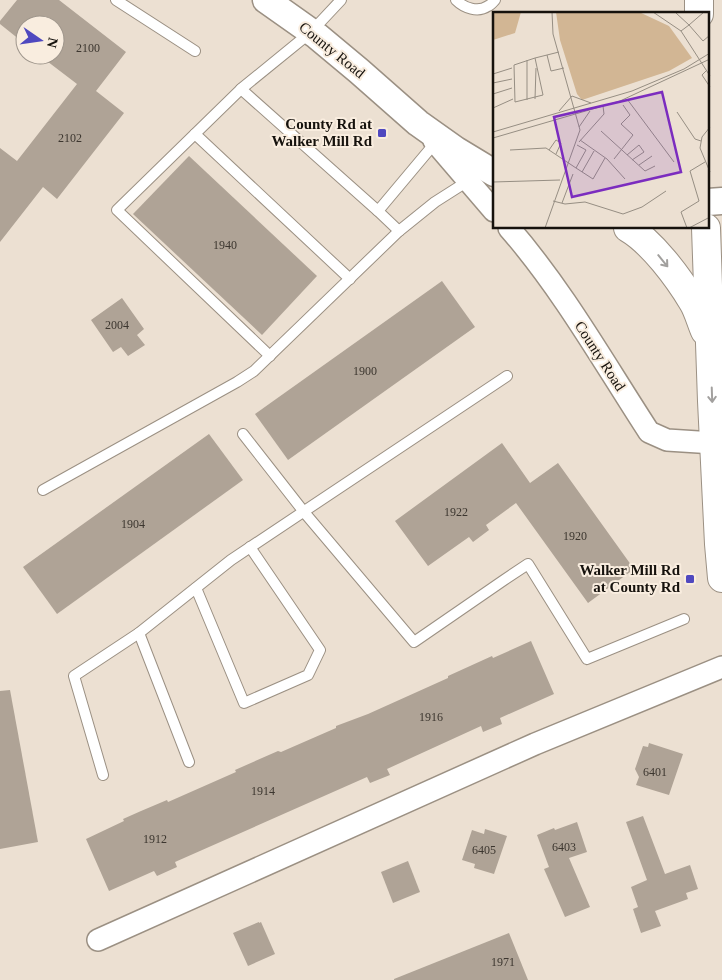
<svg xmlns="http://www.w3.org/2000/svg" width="722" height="980" viewBox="0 0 722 980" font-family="Georgia,serif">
  <rect width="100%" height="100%" fill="#ece0d2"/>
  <!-- building -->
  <g fill="#afa396">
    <path d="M17 0H59L126 52 96 91 124 113 57 199 43 187 0 242V148L17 161 77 84 39 55H55V25H25V44L0 24V21Z"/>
    <path d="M189 156 317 276 262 335 133 214Z"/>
    <path d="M442 281 475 327 288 460 255 414Z"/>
    <path d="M122 298 144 329 137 335 145 345 128 356 121 347 113 352 91 320Z"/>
    <path d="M209 434 243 480 57 614 23 567Z"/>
    <path d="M502 443 530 483 558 463 634 569 588 603 516 503 486 525 489 530 473 542 469 537 428 566 395 521Z"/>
    <path d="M531 641 554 694 500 718 502 724 483 732 481 726 387 769 390 775 370 783 367 777 175 862 177 867 157 876 154 871 109 891 86 839 124 821 123 819 141 811 167 800 168 802 236 772 235 770 278 751 281 752 336 728V726L368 714 448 678V676L492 656 493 658Z"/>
    <path d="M10 690 38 842 0 849V691Z"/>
    <path d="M649 743 683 754 669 795 636 785 639 777 635 769 643 746 648 747Z"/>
    <path d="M643 816 665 874 690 865 698 889 686 893 688 899 655 911 661 926 641 933 633 909 638 907 631 887 647 880 626 822Z"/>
    <path d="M577 822 587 852 569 858 590 907 565 917 544 869 549 867 537 835 554 828 555 830Z"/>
    <path d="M485 829 507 836 494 874 474 868 475 864 462 860 472 830 484 834Z"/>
    <path d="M408 861 420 892 393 903 381 872Z"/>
    <path d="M259 922V923L261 922 275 954 248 966 233 933Z"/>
    <path d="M509 933 528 980H394V979Z"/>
  </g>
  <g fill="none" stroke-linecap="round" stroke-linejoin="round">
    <defs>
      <g id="service">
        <path d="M116 0 195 51"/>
        <path d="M341 0 311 32 241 89 378 211 435 143"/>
        <path d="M456 0C464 8 478 13 488 6 491 5 493 2 495 0"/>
        <path d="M241 89 117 210 270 356"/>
        <path d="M195 134 350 279"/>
        <path d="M378 211 399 231"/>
        <path d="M243 434 304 512 414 642 504 580 528 564 587 659 684 619"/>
        <path d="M43 490 237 382 254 371 399 231 435 202 468 181"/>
        <path d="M196 588 244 703 308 675 320 650 250 547"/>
        <path d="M139 633 189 762"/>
        <path d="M103 775 74 676 139 633 231 560 507 376"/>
      </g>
      <g id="minor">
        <path d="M434 141 494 211"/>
        <path d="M509 228C563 290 604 363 649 432L667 440 714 443"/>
        <path d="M98 940 535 744 722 667"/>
      </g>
      <g id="tertiary">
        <path d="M266 0 317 36 359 71 418 123 456 150 494 173"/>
        <path d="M708 202 722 201"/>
      </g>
      <g id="primary">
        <path d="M699 0V14"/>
        <path d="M628 228C652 242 678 277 693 302 698 310 701 322 705 331"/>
        <path d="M706 228 712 401 719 544 722 578"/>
      </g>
    </defs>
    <!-- service casing -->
    <use href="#service" stroke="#9b9083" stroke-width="12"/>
    <!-- minor casing -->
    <use href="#minor" stroke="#9b9083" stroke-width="24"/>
    <!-- tertiary casing -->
    <use href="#tertiary" stroke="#9b9083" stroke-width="29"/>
    <!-- primary casing -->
    <use href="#primary" stroke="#9b9083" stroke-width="30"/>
    <!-- service -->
    <use href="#service" stroke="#fff" stroke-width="10"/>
    <!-- minor -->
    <use href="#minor" stroke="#fff" stroke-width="21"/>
    <!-- tertiary -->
    <use href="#tertiary" stroke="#fff" stroke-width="26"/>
    <!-- primary -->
    <use href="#primary" stroke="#fff" stroke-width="28"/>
  </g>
  <!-- one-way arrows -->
  <defs><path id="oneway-shaft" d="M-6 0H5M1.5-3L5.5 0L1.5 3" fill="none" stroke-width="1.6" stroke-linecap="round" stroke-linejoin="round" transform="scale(1.25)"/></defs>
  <g stroke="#a2a09e">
    <use href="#oneway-shaft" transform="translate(663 261) rotate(51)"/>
    <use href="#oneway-shaft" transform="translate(712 395) rotate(88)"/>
  </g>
  <!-- markers -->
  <g fill="#4f48bf" stroke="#f9eddf" stroke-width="2">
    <rect x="377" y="128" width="10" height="10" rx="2.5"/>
    <rect x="685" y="574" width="10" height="10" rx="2.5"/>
  </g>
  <g text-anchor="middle" stroke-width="4" stroke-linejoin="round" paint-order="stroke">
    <!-- number labels -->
    <g font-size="12" fill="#3c362f">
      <text x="88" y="52">2100</text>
      <text x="70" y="142">2102</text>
      <text x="225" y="249">1940</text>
      <text x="117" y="329">2004</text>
      <text x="365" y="375">1900</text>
      <text x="456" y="516">1922</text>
      <text x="133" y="528">1904</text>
      <text x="575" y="540">1920</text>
      <text x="431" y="721">1916</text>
      <text x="655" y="776">6401</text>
      <text x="263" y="795">1914</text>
      <text x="155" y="843">1912</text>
      <text x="564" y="851">6403</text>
      <text x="484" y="854">6405</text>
      <text x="503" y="966">1971</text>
    </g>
    <!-- street labels -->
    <g font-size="15" fill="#16120d" stroke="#f9eddf">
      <text transform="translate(332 50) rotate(39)" y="5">County Road</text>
      <text transform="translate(600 356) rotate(57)" y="5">County Road</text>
    </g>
    <!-- poi labels -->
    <g font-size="15" font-weight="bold" fill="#16120d" stroke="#f9eddf" text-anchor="end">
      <text x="372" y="129">County Rd at<tspan x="372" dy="17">Walker Mill Rd</tspan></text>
      <text x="680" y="575">Walker Mill Rd<tspan x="680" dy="17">at County Rd</tspan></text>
    </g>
  </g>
  <!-- overview -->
  <g transform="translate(493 12)">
    <rect width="216" height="216" fill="#ece0d2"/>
    <path d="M0 0H28L22 21 0 28ZM63 0H146L176 14 199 46 176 59 89 88 84 82 67 28Z" fill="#d2b694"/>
    <path fill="none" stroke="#968e83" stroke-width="1" d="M160 0 188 19 217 64M183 1 196 13 211 0M188 19 196 13 210 29 217 23M66 40 54 43 58 59 71 56M42 46 50 83 22 90 21 53 42 46 54 43M34 48V88M213 59 209 63 217 75M0 62 19 56M0 71 19 67M0 82 19 76M42 87 43 56M134 87 181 150M0 96 20 87M66 99 79 84 98 91M184 100 202 127 208 129M86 115 97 99M217 115 209 125 207 136 217 160M108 119 152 159 162 154M0 120 139 79 191 57 217 41M0 126 127 89 217 47M87 128 114 147 132 167M86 130 111 102 110 94M17 138 53 136 83 156 93 138 84 133M56 138 63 128 68 131 63 142M134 143 146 133 151 140 139 148M121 147 140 123 128 112 137 103 130 93M146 153 159 144M83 156 100 167 112 146M89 160 101 139M0 170 67 168M60 189 72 192 92 190 130 202 149 195 173 179M69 191 80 162M52 216 87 118 60 22 59 0M194 216 188 200 206 189 197 159 212 150M196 216 217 205"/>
    <path fill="#7b2cbf" fill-opacity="0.15" stroke="#7b2cbf" stroke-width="2.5" d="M169 80 188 160 79 185 61 105Z"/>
    <rect width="216" height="216" fill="none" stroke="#16120d" stroke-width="2.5"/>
  </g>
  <!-- north arrow -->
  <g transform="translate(40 40) rotate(103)"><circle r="24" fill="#f9eddf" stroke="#9e958b"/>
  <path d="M0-4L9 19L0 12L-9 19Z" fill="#4f48bf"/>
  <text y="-8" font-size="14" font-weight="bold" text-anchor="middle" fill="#16120d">N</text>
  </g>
</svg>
